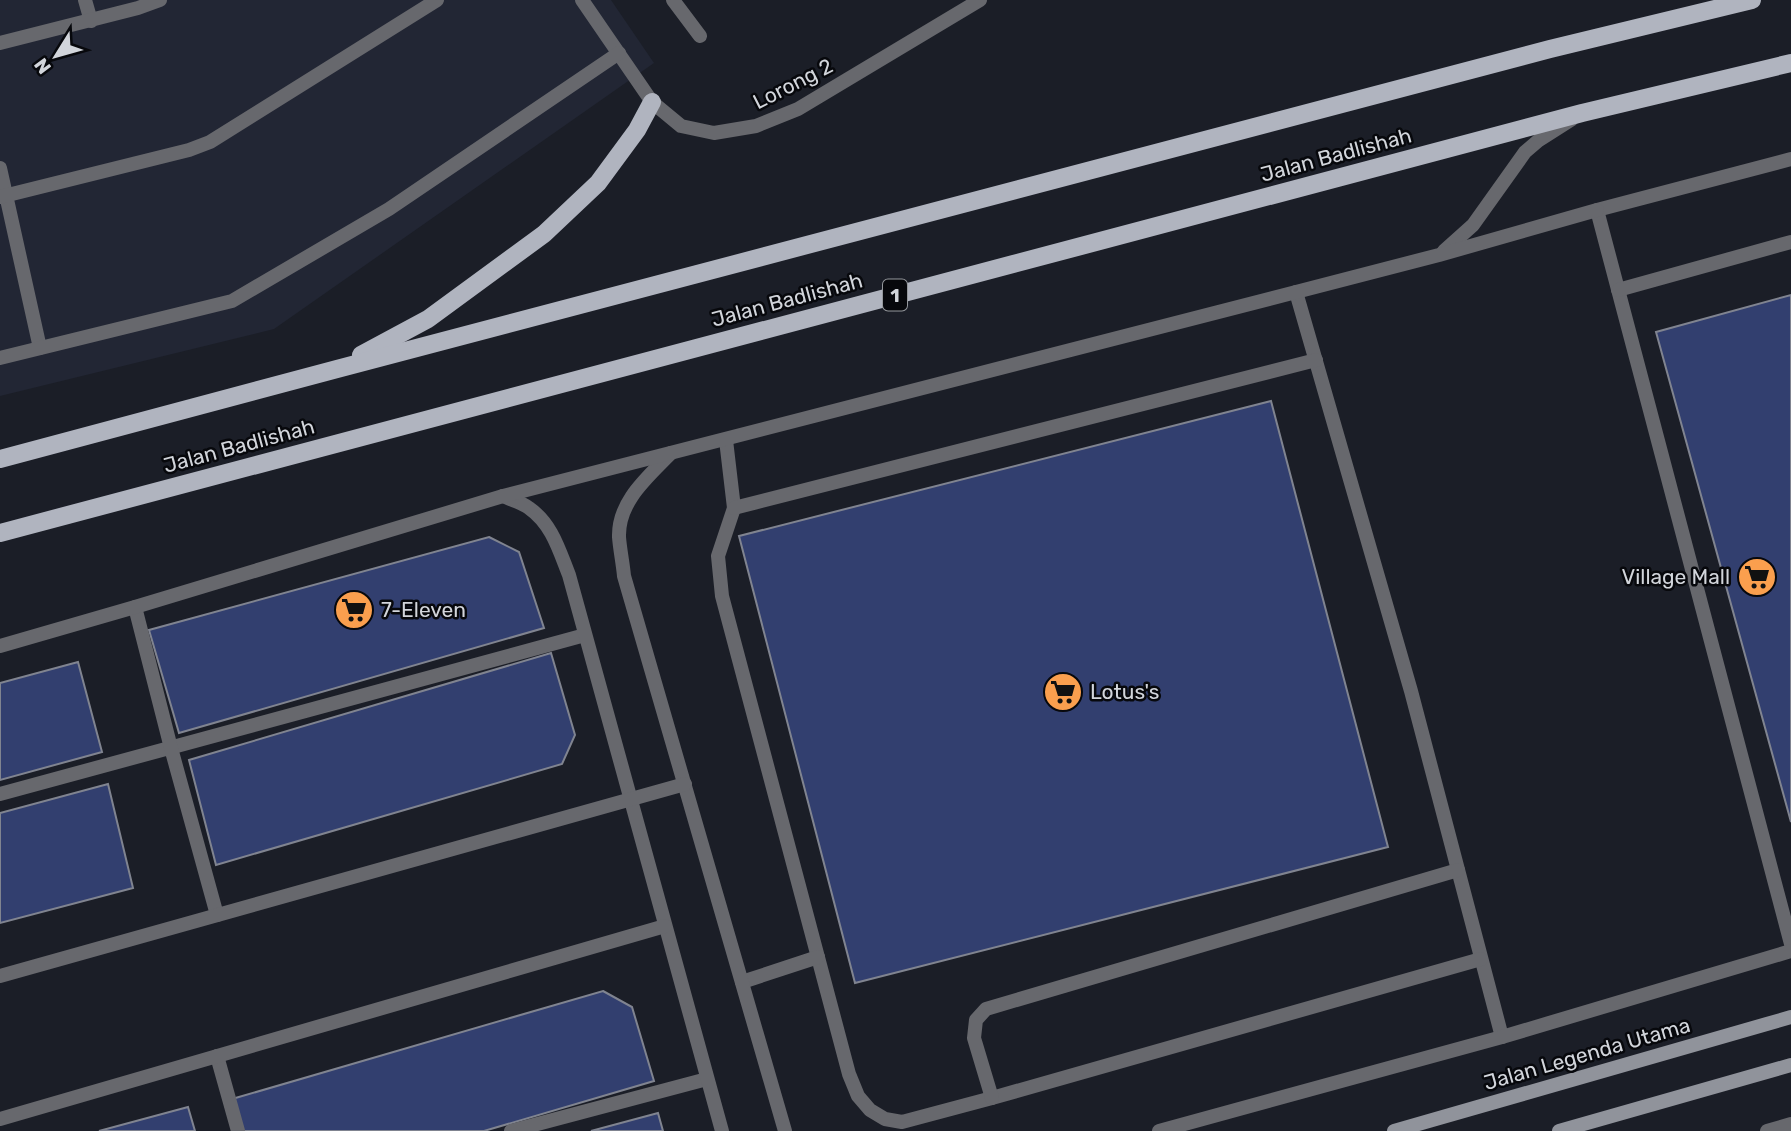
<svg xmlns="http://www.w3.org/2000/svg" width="1791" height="1131" viewBox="0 0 1791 1131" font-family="Rubik,sans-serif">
  <rect width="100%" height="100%" fill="#1b1e27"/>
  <!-- built -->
  <path fill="#222634" d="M0 0H611L654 63 274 329 0 396Z"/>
  <!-- building -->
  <g fill="#323f6f" stroke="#808490" stroke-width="2">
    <path d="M1791 295V822L1656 332Z"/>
    <path d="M1271 401 1388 847 855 983 739 536Z"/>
    <path d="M489 537 519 552 544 628 179 733 149 630Z"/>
    <path d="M551 653 575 735 562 764 216 865 189 760Z"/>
    <path d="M78 662 102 752 0 780V683Z"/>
    <path d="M108 784 133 888 0 923V813Z"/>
    <path d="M603 991 632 1007 654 1081 484 1131H242L232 1099Z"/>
    <path d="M188 1107 195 1131H99Z"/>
    <path d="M658 1113 663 1131H591Z"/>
  </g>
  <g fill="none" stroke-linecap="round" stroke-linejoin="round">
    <!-- lane -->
    <g stroke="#67686d" stroke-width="14">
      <path d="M85 0 91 21"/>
      <path d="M1791 159 1597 210 1791 944"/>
      <path d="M0 168 40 348"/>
      <path d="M0 197 189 150 210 142 437 0"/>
      <path d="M1618 290 1791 242"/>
      <path d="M1296 292 1411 691 1502 1037"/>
      <path d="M726 440 734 508 718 556 722 596 849 1074 858 1096 870 1110 885 1119 902 1122 992 1098 1481 959"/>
      <path d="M734 508 1316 360"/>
      <path d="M0 794 585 635"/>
      <path d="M742 982 818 957"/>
      <path d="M992 1098 974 1038 976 1020 986 1009 1458 870"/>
      <path d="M511 1131 707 1079"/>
    </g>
    <!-- street -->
    <g stroke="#67686d" stroke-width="14">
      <path d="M582 0 652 102 681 126 714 133 756 126 798 109 980 0"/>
      <path d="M673 0 700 36"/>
      <path d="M0 43 138 8 160 0"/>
      <path d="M1444 251 1473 225 1525 152 1539 140 1572 119"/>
      <path d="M0 358 232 301 389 209 619 53"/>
      <path d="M671 453C648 477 618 501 619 537 620 550 623 564 624 576L785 1131"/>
      <path d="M503 496C511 500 521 502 529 508 552 524 559 550 569 575L722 1131"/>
      <path d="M135 607 171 748 217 915"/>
      <path d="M0 646 135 607 503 496 1296 292 1439 255 1597 210"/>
      <path d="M0 976 685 784"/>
      <path d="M217 1056 238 1131"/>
      <path d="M0 1119 665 926"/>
      <path d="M1159 1131 1502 1037 1791 951"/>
      <path d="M1767 1131 1791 1124"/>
    </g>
    <!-- secondary -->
    <g stroke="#90939b" stroke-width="14">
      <path d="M1394 1131 1791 1017"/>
      <path d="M1559 1131 1791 1065"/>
    </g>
    <!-- primary -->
    <g stroke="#b0b4bf" stroke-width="18">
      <path d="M361 355 428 319 544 234 598 183 637 130 652 102"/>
      <path d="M0 459 337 369 1550 49 1752 0"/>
      <path d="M0 533 1582 113 1791 63"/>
    </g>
  </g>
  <!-- icons -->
  <defs>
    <symbol id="supermarket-disc" viewBox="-11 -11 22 22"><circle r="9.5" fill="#fa9f4e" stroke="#07080c"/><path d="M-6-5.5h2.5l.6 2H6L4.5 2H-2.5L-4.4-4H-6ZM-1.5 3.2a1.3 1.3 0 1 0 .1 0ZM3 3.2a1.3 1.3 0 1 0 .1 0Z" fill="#111"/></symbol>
  </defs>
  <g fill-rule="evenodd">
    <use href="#supermarket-disc" x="1735" y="555" width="44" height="44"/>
    <use href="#supermarket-disc" x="332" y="588" width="44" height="44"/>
    <use href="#supermarket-disc" x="1041" y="670" width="44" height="44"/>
  </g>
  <g text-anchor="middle" stroke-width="5" stroke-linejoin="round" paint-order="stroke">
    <!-- shield labels -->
    <rect fill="#07080c" stroke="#95989d" stroke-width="2" x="883" y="279.5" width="24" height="31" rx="5"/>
    <g font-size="19" font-weight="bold" fill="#d2d5db">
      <text x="895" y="302">1</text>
    </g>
    <!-- street labels -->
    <g font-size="21" fill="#d2d5db" stroke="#07080c">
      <text transform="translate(793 84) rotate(-27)" y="7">Lorong 2</text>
      <text transform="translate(1336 155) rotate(-15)" y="7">Jalan Badlishah</text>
      <text transform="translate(787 300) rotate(-15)" y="7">Jalan Badlishah</text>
      <text transform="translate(239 446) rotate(-15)" y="7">Jalan Badlishah</text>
      <text transform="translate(1587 1054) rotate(-16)" y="7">Jalan Legenda Utama</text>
    </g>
    <!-- poi labels -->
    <g font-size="21" fill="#d2d5db" stroke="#07080c" text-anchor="start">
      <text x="1730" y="584" text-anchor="end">Village Mall</text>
      <text x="381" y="617">7-Eleven</text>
      <text x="1090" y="699">Lotus's</text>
    </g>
  </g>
  <!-- north arrow -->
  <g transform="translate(56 56) rotate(233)" stroke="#07080c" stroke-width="5" paint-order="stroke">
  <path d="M0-5L12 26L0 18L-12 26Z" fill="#d2d5db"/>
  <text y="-10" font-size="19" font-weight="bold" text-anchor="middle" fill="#d2d5db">N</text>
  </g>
</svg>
